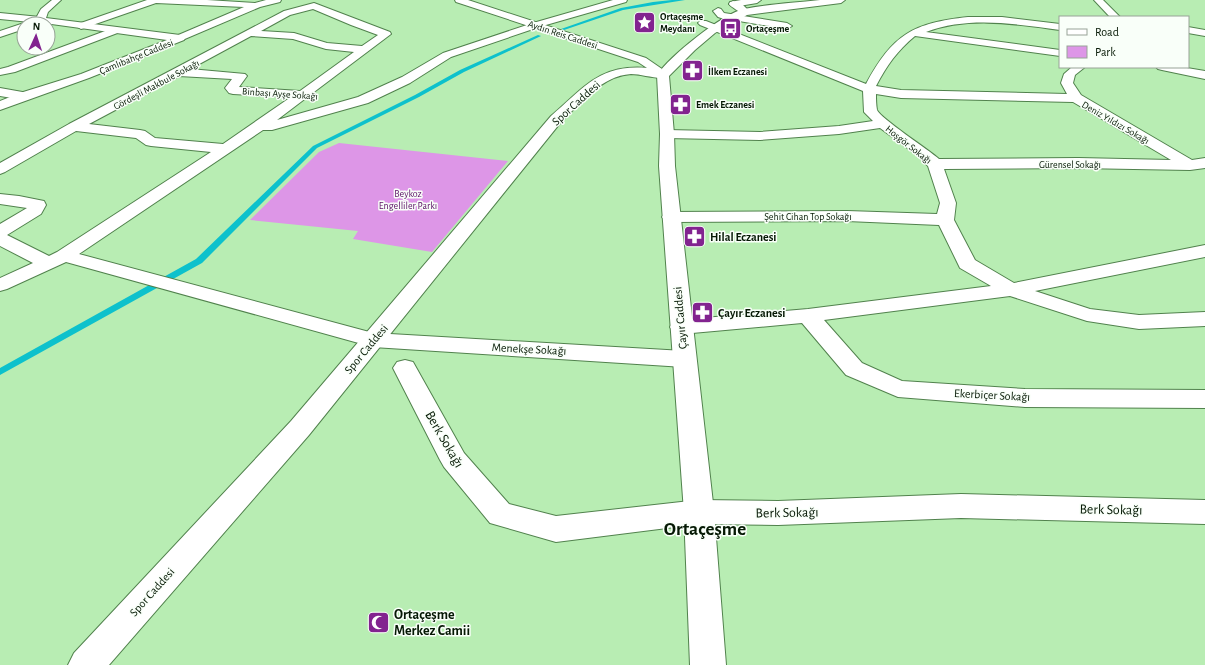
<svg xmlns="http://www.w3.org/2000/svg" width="1205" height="665" viewBox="0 0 1205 665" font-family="'Alegreya Sans',sans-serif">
  <rect width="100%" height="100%" fill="#b8edb3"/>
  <!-- green -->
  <path fill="#dd96e7" d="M339 143 508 161 432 252 353 239 358 231 250 220 319 152Z"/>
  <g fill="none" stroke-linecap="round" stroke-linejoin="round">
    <!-- stream -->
    <g fill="#0dc1cc" fill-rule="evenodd">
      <path d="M672 0H685L623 10 564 30 561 29 621 8 653 2Z"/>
      <path d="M538 35 541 36 464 72 419 97 317 148 202 263 0 375V368L196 259 313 146 415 95 460 70Z"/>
    </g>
    <defs>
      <g id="minor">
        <path d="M147 0H207L255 3 266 0H281L280 2 260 7 180 41 176 40 175 38 176 36 244 7 156 3 84 28 81 29 76 26 78 24Z"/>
        <path d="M613 0H627L626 2 539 27 451 57 410 83 368 103 272 130H263L79 254 373 333 684 351 692 354 696 359 692 364 684 367 373 347 66 262 7 289 0 291V278L33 263 0 246V224L27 208 0 204V194L19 196 44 201 46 205 41 214 7 235 49 256 57 252 211 152 151 146 146 145 136 138 76 131 5 172 0 174V163L69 124 284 11 314 3 390 32 391 34 314 92 316 95 314 98H306L277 120 358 97 402 77 443 53 533 23ZM313 9 351 25 378 35 362 46 327 43 294 33 261 31 290 15ZM251 36 293 39 326 49 354 52 300 91 239 87 247 76 245 74 190 69ZM179 76 232 79 225 88 229 93 233 94 291 97 223 144 155 138 145 131 140 130 89 124Z"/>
        <path d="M741 0H761L757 3 733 7 729 4 730 2Z"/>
        <path d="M1094 0H1103L1120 17H1110Z"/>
        <path d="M718 8 721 9 724 13 787 23 792 26 787 29 721 18 718 17 713 11Z"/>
        <path d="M0 13 40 17 45 20 40 23 0 19Z"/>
        <path d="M968 17H1002L1060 24V30C1015 24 969 16 926 32L1060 50V56L915 36C897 51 887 65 876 86L901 90 1067 94 1061 83 1064 74 1072 67H1085L1075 75 1073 83 1081 95 1192 160 1205 158V168L1190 170 1078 168 944 169 956 203 954 220 975 260 1014 283 1205 245V257L1035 291 1090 309 1139 315 1205 312V326L1139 329 1087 321 1010 296 824 320 862 363 902 381 1025 389 1205 390V408L1025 407 898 397 846 375 802 323 681 334 673 332 670 327 673 322 681 320 808 309 991 286 960 268 939 225 847 221 671 222 665 221 662 217 665 213 671 212 847 211 937 214 940 203 928 166 917 155 880 128 839 134 760 140 667 138 662 137 660 134 662 131 667 130 760 132 839 126 873 121 864 112 863 91 700 25 698 23 700 21H706L866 84C893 34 913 23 968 17ZM876 94 901 98 1073 102 1171 160 1078 158 939 159C929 150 880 118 877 110 876 105 876 99 876 94Z"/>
        <path d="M24 23 28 24H24V29L0 37V31Z"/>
        <path d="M116 27 121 30 120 32 15 72 0 75V69L8 67Z"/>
        <path d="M1188 27 1205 30V36L1188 33Z"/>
        <path d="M1156 67H1181L1205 71V79L1162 70 1158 69Z"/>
        <path d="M0 88 28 93 30 96 28 99 24 100 0 96Z"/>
        <path d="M405 360 413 362 464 453 509 504 556 516 699 500 778 501 961 494 1205 500V524L961 518 778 525 699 524 556 542 490 523 444 467 440 460 393 368 397 362Z"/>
      </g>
      <g id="tertiary">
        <path d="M52 0H61L48 12 46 18 180 35 185 38 184 40 89 78 0 110V101L20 93 81 74 167 40 37 22 35 20 41 9Z"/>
        <path d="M455 0H468L646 58 662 69 661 71 667 73 669 75 667 77C658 80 642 74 631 74 601 76 581 103 561 122L309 435 109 665H68L74 653 291 421 551 116C584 88 599 64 647 68L638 62 456 2Z"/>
        <path d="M733 1 743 5 750 12 748 14H742C738 10 732 8 729 4Z"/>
      </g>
      <path id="primary" d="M820 0H845L841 3 747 15 715 33 695 50 669 76 674 134 675 166 714 512 726 665H690L684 512 659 166 660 134 657 75C670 56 722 14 744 9 768 4 795 3 820 0Z"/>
    </defs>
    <!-- minor casing -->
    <use href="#minor" stroke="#51824d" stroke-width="2"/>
    <!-- tertiary casing -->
    <use href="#tertiary" stroke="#51824d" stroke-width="2"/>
    <!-- primary casing -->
    <use href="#primary" stroke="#51824d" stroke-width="2"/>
    <!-- minor -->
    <use href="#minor" fill="#fff" fill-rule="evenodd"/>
    <!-- tertiary -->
    <use href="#tertiary" fill="#fff" fill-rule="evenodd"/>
    <!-- primary -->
    <use href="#primary" fill="#fff" fill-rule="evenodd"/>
  </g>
  <!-- icons -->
  <defs>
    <symbol id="sight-square" viewBox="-11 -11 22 22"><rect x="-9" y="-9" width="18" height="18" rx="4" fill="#82238f" stroke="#f9fff9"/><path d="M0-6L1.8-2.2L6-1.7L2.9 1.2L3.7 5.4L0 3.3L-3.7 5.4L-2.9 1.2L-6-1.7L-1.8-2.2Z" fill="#fff"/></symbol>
    <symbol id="bus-square" viewBox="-11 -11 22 22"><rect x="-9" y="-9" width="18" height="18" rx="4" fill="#82238f" stroke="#f9fff9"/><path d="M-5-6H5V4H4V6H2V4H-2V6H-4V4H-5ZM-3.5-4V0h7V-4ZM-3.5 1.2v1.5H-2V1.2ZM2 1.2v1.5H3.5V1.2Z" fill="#fff"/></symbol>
    <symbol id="pharmacy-square" viewBox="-11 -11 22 22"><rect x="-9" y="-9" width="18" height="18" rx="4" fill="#82238f" stroke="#f9fff9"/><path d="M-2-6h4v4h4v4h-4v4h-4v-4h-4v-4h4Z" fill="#fff"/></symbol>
    <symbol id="mosque-square" viewBox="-11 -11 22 22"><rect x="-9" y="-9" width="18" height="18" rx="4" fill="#82238f" stroke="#f9fff9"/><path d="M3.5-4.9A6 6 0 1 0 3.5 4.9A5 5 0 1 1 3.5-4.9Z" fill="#fff"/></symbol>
  </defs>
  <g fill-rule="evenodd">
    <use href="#sight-square" x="632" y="10" width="25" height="25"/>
    <use href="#bus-square" x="718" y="16" width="25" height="25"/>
    <use href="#pharmacy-square" x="680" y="58" width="25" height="25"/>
    <use href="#pharmacy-square" x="668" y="92" width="25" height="25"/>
    <use href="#pharmacy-square" x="682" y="224" width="25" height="25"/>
    <use href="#pharmacy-square" x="690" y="300" width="25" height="25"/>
    <use href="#mosque-square" x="366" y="610" width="25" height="25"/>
  </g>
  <g text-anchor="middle" stroke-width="3" stroke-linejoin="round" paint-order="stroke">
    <!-- far-poi labels -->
    <g font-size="10" font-weight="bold" fill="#061905" stroke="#f9fff9" text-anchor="start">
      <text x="660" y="20">Ortaçeşme<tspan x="660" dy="12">Meydanı</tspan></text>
      <text x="746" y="32">Ortaçeşme</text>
      <text x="708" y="75">İlkem Eczanesi</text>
      <text x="696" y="108">Emek Eczanesi</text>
    </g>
    <!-- far-street labels -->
    <g font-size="10" fill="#061905" stroke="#f9fff9">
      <text transform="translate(563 34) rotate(18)" y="4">Aydın Reis Caddesi</text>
      <text transform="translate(136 56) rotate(-22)" y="4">Çamlıbahçe Caddesi</text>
      <text transform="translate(156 84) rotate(-28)" y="4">Gördeşli Makbule Sokağı</text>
      <text transform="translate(280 93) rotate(4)" y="4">Binbaşı Ayşe Sokağı</text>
      <text transform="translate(1116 122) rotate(30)" y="4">Deniz Yıldızı Sokağı</text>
      <text transform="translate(909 144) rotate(38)" y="4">Hoşgör Sokağı</text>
      <text x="1070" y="168">Gürensel Sokağı</text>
      <text x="808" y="220">Şehit Cihan Top Sokağı</text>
    </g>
    <!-- far-park labels -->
    <g font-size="10" fill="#5a0d64" stroke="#f9fff9">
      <text x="408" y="197">Beykoz<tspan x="408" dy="12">Engelliler Parkı</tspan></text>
    </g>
    <!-- street labels -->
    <g font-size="12" fill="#061905" stroke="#f9fff9">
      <text transform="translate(576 103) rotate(-42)" y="4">Spor Caddesi</text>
      <text transform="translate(680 318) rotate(-95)" y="4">Çayır Caddesi</text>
      <text transform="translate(366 349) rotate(-50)" y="4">Spor Caddesi</text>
      <text transform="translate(529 349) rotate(3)" y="4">Menekşe Sokağı</text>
      <text transform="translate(992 395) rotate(3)" y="4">Ekerbiçer Sokağı</text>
      <text transform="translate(152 592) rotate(-48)" y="4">Spor Caddesi</text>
    </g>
    <!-- poi labels -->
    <g font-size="12" font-weight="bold" fill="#061905" stroke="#f9fff9" text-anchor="start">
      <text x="710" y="241">Hilal Eczanesi</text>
      <text x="718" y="317">Çayır Eczanesi</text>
    </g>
    <!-- near-street labels -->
    <g font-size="14" fill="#061905" stroke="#f9fff9">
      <text transform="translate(445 439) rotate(60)" y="5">Berk Sokağı</text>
      <text transform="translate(1111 509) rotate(1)" y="5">Berk Sokağı</text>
      <text transform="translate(787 512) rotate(-1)" y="5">Berk Sokağı</text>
    </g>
    <!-- near-poi labels -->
    <g font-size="14" font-weight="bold" fill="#061905" stroke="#f9fff9" text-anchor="start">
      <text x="394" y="619">Ortaçeşme<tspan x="394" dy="16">Merkez Camii</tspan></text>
    </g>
    <!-- near-district labels -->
    <g font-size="19" font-weight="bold" fill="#061905" stroke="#f9fff9">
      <text x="705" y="535">Ortaçeşme</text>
    </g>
  </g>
  <!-- legend -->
  <rect x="1059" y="16" width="130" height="52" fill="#f9fff9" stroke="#98a397"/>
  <rect x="1067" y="29" width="20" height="6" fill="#ffffff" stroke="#98a397"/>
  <text x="1095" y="36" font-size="12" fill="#061905">Road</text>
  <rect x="1067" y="46" width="20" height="12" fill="#dd96e7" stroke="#98a397"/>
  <text x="1095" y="56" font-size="12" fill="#061905">Park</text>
  <!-- north arrow -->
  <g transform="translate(36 36) rotate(3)"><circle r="19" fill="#f9fff9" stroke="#98a397"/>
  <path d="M0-3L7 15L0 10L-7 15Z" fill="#82238f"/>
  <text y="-6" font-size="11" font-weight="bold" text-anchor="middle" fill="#061905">N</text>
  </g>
</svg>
